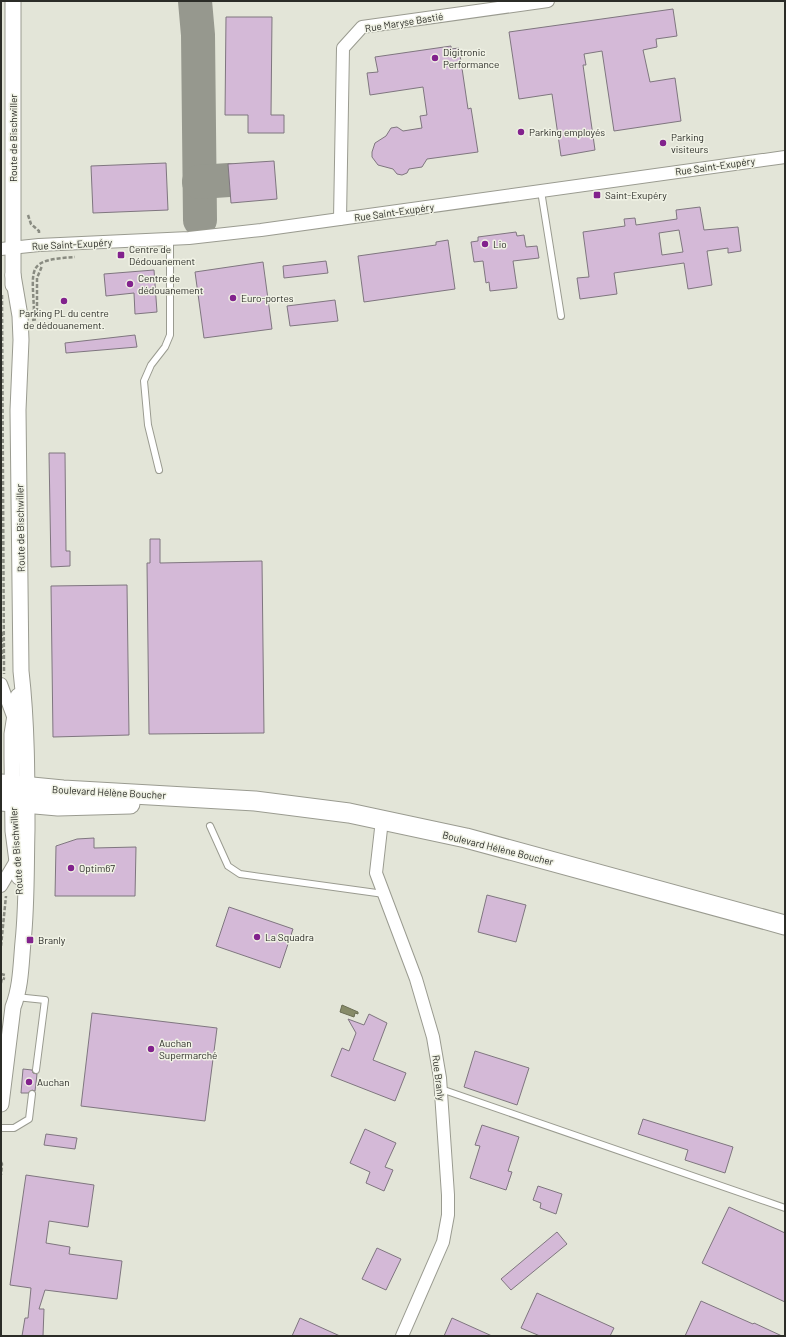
<svg xmlns="http://www.w3.org/2000/svg" width="786" height="1337" viewBox="0 0 786 1337" font-family="Barlow,sans-serif">
  <rect width="100%" height="100%" fill="#e3e5d8"/>
  <!-- water -->
  <path fill="#878b68" stroke="#6b6e54" d="M342 1005 358 1012V1014L355 1013 354 1017 340 1012Z"/>
  <g fill="none" stroke-linecap="round" stroke-linejoin="round">
    <!-- taxiway -->
    <g stroke="#96988e" stroke-width="34">
      <path d="M195 1 198 35 200 220"/>
      <path d="M199 182 229 180"/>
    </g>
  </g>
  <!-- building -->
  <g fill="#d4b9d7" stroke="#7f767f" fill-rule="evenodd">
    <path d="M673 9 677 36 656 39 657 47 643 50 650 82 675 78 681 121 614 131 602 51 584 54 586 65H583L595 150 561 156 552 94 519 99 509 32Z"/>
    <path d="M226 17H272L271 115H284V133H248V115H225Z"/>
    <path d="M451 46V49L459 48 468 109 471 108 478 152 427 159 422 167 409 169 407 173 402 175 397 174 393 169 378 165 372 157V152L375 143 386 136 391 128 397 127 403 131 422 128 420 116 427 115 423 87 370 95 367 73 378 72 375 57Z"/>
    <path d="M274 161 277 199 231 203 228 164Z"/>
    <path d="M166 163 168 210 93 213 91 166Z"/>
    <path d="M700 207 704 230 738 227 741 251 728 253V248L707 251 712 285 688 289 684 263 614 273 617 294 580 299 577 278 589 277 583 232 625 226 624 219 635 218 636 225 677 219 676 210ZM679 230 683 252 662 255 659 233Z"/>
    <path d="M516 232 517 236 524 235 526 247 537 246 539 258 513 261 517 288 490 291 489 282 486 283 483 261 474 262 471 242 478 241V237Z"/>
    <path d="M448 240 455 289 364 302 358 256 436 245V242Z"/>
    <path d="M326 261 328 273 284 278 283 266Z"/>
    <path d="M263 262 272 329 204 338 195 272Z"/>
    <path d="M154 270 157 312 135 314 134 293 106 296 104 274Z"/>
    <path d="M335 300 338 321 290 326 287 306Z"/>
    <path d="M135 335 137 347 66 353 65 343Z"/>
    <path d="M49 453H65L66 551H70V566L51 567Z"/>
    <path d="M150 539H160V563L262 561 264 733 149 734 147 563H150Z"/>
    <path d="M127 585 129 735 53 737 51 586Z"/>
    <path d="M94 838V848L136 847 135 896H55L56 846 77 839Z"/>
    <path d="M487 895 526 905 516 942 478 932Z"/>
    <path d="M229 907 293 929 280 968 216 946Z"/>
    <path d="M92 1013 217 1028 205 1121 81 1106Z"/>
    <path d="M369 1014 387 1023 373 1060 406 1073 395 1101 331 1076 342 1048 349 1051 356 1033 348 1019 364 1025Z"/>
    <path d="M475 1051 529 1068 517 1105 464 1087Z"/>
    <path d="M23 1069 32 1070 33 1073 37 1074 35 1091 32 1090 28 1093H21Z"/>
    <path d="M643 1119 733 1147 725 1173 685 1160 688 1150 638 1134Z"/>
    <path d="M482 1125 519 1137 508 1171 512 1172 506 1190 470 1178 480 1146 475 1145Z"/>
    <path d="M365 1129 396 1143 385 1167 393 1170 384 1191 366 1183 370 1172 350 1163Z"/>
    <path d="M46 1134 77 1138 75 1149 44 1145Z"/>
    <path d="M26 1175 94 1185 88 1227 49 1221 46 1243 70 1247 69 1254 122 1261 117 1299 45 1290 39 1309H44L43 1336H22L25 1318H28L31 1288 10 1285Z"/>
    <path d="M538 1186 562 1194 556 1214 540 1208 541 1203 533 1200Z"/>
    <path d="M729 1207 785 1233V1302L702 1263Z"/>
    <path d="M557 1232 567 1244 511 1290 501 1279Z"/>
    <path d="M377 1248 401 1259 386 1290 362 1279Z"/>
    <path d="M537 1293 614 1328 610 1336H540L521 1328Z"/>
    <path d="M701 1301 753 1324 754 1323 782 1336H685Z"/>
    <path d="M300 1318 340 1336H292Z"/>
    <path d="M452 1318 492 1336H444Z"/>
  </g>
  <g fill="none" stroke-linecap="round" stroke-linejoin="round">
    <defs>
      <g id="service">
        <path d="M541 191 561 316"/>
        <path d="M159 470 148 425 144 381 151 365 165 347 170 335V239"/>
        <path d="M210 826 228 866 240 874 384 894"/>
        <path d="M16 997 45 1000 36 1070"/>
        <path d="M441 1089 785 1208"/>
        <path d="M1 1128H14L29 1119 32 1094"/>
      </g>
      <g id="minor">
        <path d="M340 219 343 48 362 27 548 1"/>
        <path d="M1 249 39 245 189 238 261 230 785 157"/>
        <path d="M1 684 14 719"/>
        <path d="M382 820 376 873 416 979 433 1037 440 1078 448 1195V1215L443 1242 402 1336"/>
        <path d="M1 886 17 859"/>
      </g>
      <g id="tertiary">
        <path d="M13 1V285"/>
        <path d="M18 696 12 734V758L13 831 19 877"/>
        <path d="M1 1104 13 1007C21 987 21 963 23 942 27 904 26 867 27 829 27 776 27 723 21 671L18 410 21 340 20 316 13 275"/>
      </g>
      <g id="primary">
        <path d="M1 784 63 790 255 801 349 813 466 838 785 925"/>
        <path d="M1 801 58 806 130 804"/>
      </g>
    </defs>
    <!-- service casing -->
    <use href="#service" stroke="#9a9b90" stroke-width="8"/>
    <!-- minor casing -->
    <use href="#minor" stroke="#9a9b90" stroke-width="14"/>
    <!-- tertiary casing -->
    <use href="#tertiary" stroke="#9a9b90" stroke-width="17"/>
    <!-- primary casing -->
    <use href="#primary" stroke="#9a9b90" stroke-width="21"/>
    <!-- path -->
    <g stroke="#898b81" stroke-width="2.5" stroke-dasharray="4 2" stroke-linecap="butt">
      <path d="M28 215 31 224 39 231V233"/>
      <path d="M2 295 4 674"/>
      <path d="M34 310C32 266 27 260 75 257"/>
      <path d="M32 320 37 319V278L42 266"/>
      <path d="M2 632V659"/>
      <path d="M1 946 6 896"/>
      <path d="M1 974 5 975"/>
      <path d="M1 983 2 978 5 979"/>
      <path d="M1 1162 2 1164 1 1175"/>
    </g>
    <!-- service -->
    <use href="#service" stroke="#fff" stroke-width="6"/>
    <!-- minor -->
    <use href="#minor" stroke="#fff" stroke-width="12"/>
    <!-- tertiary -->
    <use href="#tertiary" stroke="#fff" stroke-width="15"/>
    <!-- primary -->
    <use href="#primary" stroke="#fff" stroke-width="19"/>
  </g>
  <!-- markers -->
  <g fill="#82228d" stroke="#f0f2e5" stroke-width="1.5">
    <circle cx="435" cy="58" r="4"/>
    <circle cx="521" cy="132" r="4"/>
    <circle cx="663" cy="143" r="4"/>
    <rect x="593" y="191" width="8" height="8" rx="2"/>
    <circle cx="485" cy="244" r="4"/>
    <rect x="117" y="251" width="8" height="8" rx="2"/>
    <circle cx="130" cy="284" r="4"/>
    <circle cx="233" cy="298" r="4"/>
    <circle cx="64" cy="301" r="4"/>
    <circle cx="71" cy="868" r="4"/>
    <circle cx="257" cy="937" r="4"/>
    <rect x="26" y="936" width="8" height="8" rx="2"/>
    <circle cx="151" cy="1049" r="4"/>
    <circle cx="29" cy="1082" r="4"/>
  </g>
  <g text-anchor="middle" stroke-width="3" stroke-linejoin="round" paint-order="stroke">
    <!-- street labels -->
    <g font-size="10" fill="#2b2c27" stroke="#f0f2e5">
      <text transform="translate(404 22) rotate(-9)" y="4">Rue Maryse Bastié</text>
      <text transform="translate(13 138) rotate(-90)" y="4">Route de Bischwiller</text>
      <text transform="translate(715 166) rotate(-8)" y="4">Rue Saint-Exupéry</text>
      <text transform="translate(394 212) rotate(-8)" y="4">Rue Saint-Exupéry</text>
      <text transform="translate(72 244) rotate(-3)" y="4">Rue Saint-Exupéry</text>
      <text transform="translate(20 528) rotate(-91)" y="4">Route de Bischwiller</text>
      <text transform="translate(109 792) rotate(3)" y="4">Boulevard Hélène Boucher</text>
      <text transform="translate(498 848) rotate(14)" y="4">Boulevard Hélène Boucher</text>
      <text transform="translate(16 851) rotate(-94)" y="4">Route de Bischwiller</text>
      <text transform="translate(439 1078) rotate(83)" y="4">Rue Branly</text>
    </g>
    <!-- poi labels -->
    <g font-size="10" fill="#2b2c27" stroke="#f0f2e5" text-anchor="start">
      <text x="443" y="56">Digitronic<tspan x="443" dy="12">Performance</tspan></text>
      <text x="529" y="136">Parking employés</text>
      <text x="671" y="141">Parking<tspan x="671" dy="12">visiteurs</tspan></text>
      <text x="605" y="199">Saint-Exupéry</text>
      <text x="493" y="248">Lio</text>
      <text x="129" y="253">Centre de<tspan x="129" dy="12">Dédouanement</tspan></text>
      <text x="138" y="282">Centre de<tspan x="138" dy="12">dédouanement</tspan></text>
      <text x="241" y="302">Euro-portes</text>
      <text x="64" y="317" text-anchor="middle">Parking PL du centre<tspan x="64" dy="12">de dédouanement.</tspan></text>
      <text x="79" y="872">Optim67</text>
      <text x="265" y="941">La Squadra</text>
      <text x="38" y="944">Branly</text>
      <text x="159" y="1047">Auchan<tspan x="159" dy="12">Supermarché</tspan></text>
      <text x="37" y="1086">Auchan</text>
    </g>
  </g>
  <!-- border -->
  <rect width="786" height="1337" fill="none" stroke="#2b2c27" stroke-width="4"/>
</svg>
